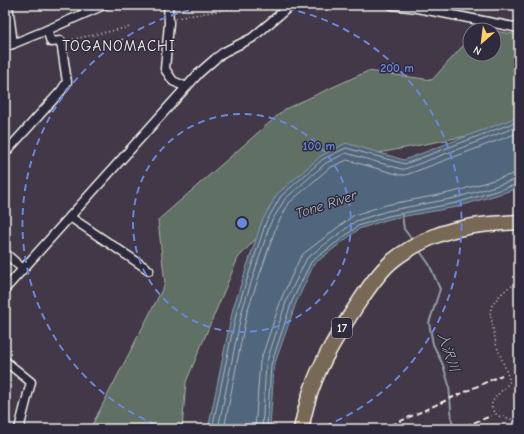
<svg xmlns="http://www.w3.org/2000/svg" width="524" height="434" viewBox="0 0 524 434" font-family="'Comic Neue','Klee One',sans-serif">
  <rect width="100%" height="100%" fill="#423847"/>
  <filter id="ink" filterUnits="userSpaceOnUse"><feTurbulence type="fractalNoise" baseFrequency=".025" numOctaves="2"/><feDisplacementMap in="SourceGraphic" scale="8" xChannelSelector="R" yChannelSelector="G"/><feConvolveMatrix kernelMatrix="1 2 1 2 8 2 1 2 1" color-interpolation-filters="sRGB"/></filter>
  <g filter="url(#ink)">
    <!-- green -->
    <path fill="#606f65" stroke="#aab0a6" d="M494 31 519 35V126L327 163 238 258 186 382 182 429H90L165 284 158 220 285 109 368 71 432 80 470 38V54H494Z"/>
    <!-- water -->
    <path fill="#50667b" stroke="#929ea7" d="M512 119H519V188L457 207 389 219 359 229 314 264 296 303 274 366 270 429H208L233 308 262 221 277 194 321 156 346 143 404 160Z"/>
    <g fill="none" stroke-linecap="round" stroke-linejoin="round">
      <!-- shore -->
      <g stroke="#b2b9bc" stroke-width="1">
        <path d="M212 429 237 310 266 222 281 196 323 159 346 148 405 164 513 123H519"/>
        <path d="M218 429 242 311 270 224 285 199 326 163 346 153 401 169H405L514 128H519"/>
        <path d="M224 429 247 312 276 227 289 203 329 168 347 160 400 175H406L515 134H519"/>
        <path d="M255 429 260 362 282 297 300 258 303 254 354 215 386 205 454 192 513 174 519 173"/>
        <path d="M262 429 266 364 287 299 307 258 356 221 387 211 455 198 515 180 519 179"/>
        <path d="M267 429 271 365 292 301 311 262 358 226 388 216 456 203 519 184"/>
      </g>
      <!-- stream -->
      <g stroke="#929ea7" stroke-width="2">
        <path d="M402 215 404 229 413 241"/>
        <path d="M419 250 429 264 440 289 429 323 433 344 443 365 449 385 452 422 455 429"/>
        <path d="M476 429C484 426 495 423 502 429"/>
      </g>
      <defs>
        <g id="minor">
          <path d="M8 5 13 44"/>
          <path d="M168 5 169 23 165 69 173 81 186 87"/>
          <path d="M392 5 417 8 519 28"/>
          <path d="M5 47 47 30 104 5"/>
          <path d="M5 153 61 91 67 82 61 41 51 42 47 30"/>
          <path d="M70 217 149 270"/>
          <path d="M5 253 23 269"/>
          <path d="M5 289 199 73 215 59 224 52 252 38 291 5"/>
          <path d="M5 361 31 382 19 429"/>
          <path d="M5 428 6 429"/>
        </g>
        <path id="trunk" d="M301 429C304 415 307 401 312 388 322 359 339 333 355 308 366 292 376 275 391 262 404 251 419 243 435 236 461 225 491 224 519 222"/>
      </defs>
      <!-- minor casing -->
      <use href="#minor" stroke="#f4f1e8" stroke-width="11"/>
      <!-- trunk casing -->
      <use href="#trunk" stroke="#f4f1e8" stroke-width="17"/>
      <!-- path -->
      <g stroke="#f4f1e8" stroke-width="1.5" stroke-dasharray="1 3" stroke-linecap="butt">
        <path d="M176 18 241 7 275 8"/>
        <path d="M69 40 130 27"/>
        <path d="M519 282 508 288 500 295 492 305 490 312 496 344 510 381C505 391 482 402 496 414 499 417 504 417 508 418 512 419 516 422 519 424"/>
      </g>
      <!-- minor -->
      <use href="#minor" stroke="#2f2a3d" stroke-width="8"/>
      <!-- trunk -->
      <use href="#trunk" stroke="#776954" stroke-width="14"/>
      <!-- rail -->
      <g stroke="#f4f1e8" stroke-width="2" stroke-dasharray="6 3" stroke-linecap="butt">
        <path d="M383 429 502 375"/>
        <path d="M457 429 491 416"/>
      </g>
    </g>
  </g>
  <!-- distance rings -->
  <g fill="none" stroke="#6887de" stroke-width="2" stroke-dasharray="7 5">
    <circle cx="242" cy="223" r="109"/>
    <path d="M167 429A219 219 0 0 1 221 5M263 5A219 219 0 0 1 317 429"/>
  </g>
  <g text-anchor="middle" stroke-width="3" stroke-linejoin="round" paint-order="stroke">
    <!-- shield labels -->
    <rect fill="#2f2a3d" stroke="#b9b5b5" stroke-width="1" x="332" y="318" width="20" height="20" rx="3"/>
    <g font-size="12" font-weight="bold" fill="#f4f1e8">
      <text x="342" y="332">17</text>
    </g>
    <!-- water labels -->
    <g font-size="14" font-style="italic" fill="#b2b9bc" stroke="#2f2a3d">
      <text transform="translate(326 204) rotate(-18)" y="5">Tone River</text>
      <text transform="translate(449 352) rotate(71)" y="5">入沢川</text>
    </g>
    <!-- quarter labels -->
    <g font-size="15" letter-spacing="1" fill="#f4f1e8" stroke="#2f2a3d">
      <text x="119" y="51">TOGANOMACHI</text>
    </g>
  </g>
  <circle cx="242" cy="223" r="6" fill="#6887de" stroke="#2f2a3d" stroke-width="2"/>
  <g font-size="12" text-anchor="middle" font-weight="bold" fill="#6887de" stroke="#2f2a3d" stroke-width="3" stroke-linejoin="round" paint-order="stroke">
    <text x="397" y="72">200 m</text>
    <text x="319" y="150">100 m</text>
  </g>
  <!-- margin -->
  <rect width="524" height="434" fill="none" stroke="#2f2a3d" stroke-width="20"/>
  <rect x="10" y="10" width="504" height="414" fill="none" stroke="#f4f1e8" stroke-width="1.5" filter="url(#ink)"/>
  <!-- north arrow -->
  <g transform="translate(482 42) rotate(208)"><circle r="19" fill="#2f2a3d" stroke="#7e7a81"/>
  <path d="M0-3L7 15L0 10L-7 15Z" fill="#ffd166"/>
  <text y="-6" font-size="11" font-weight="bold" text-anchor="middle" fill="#f4f1e8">N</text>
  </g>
</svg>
